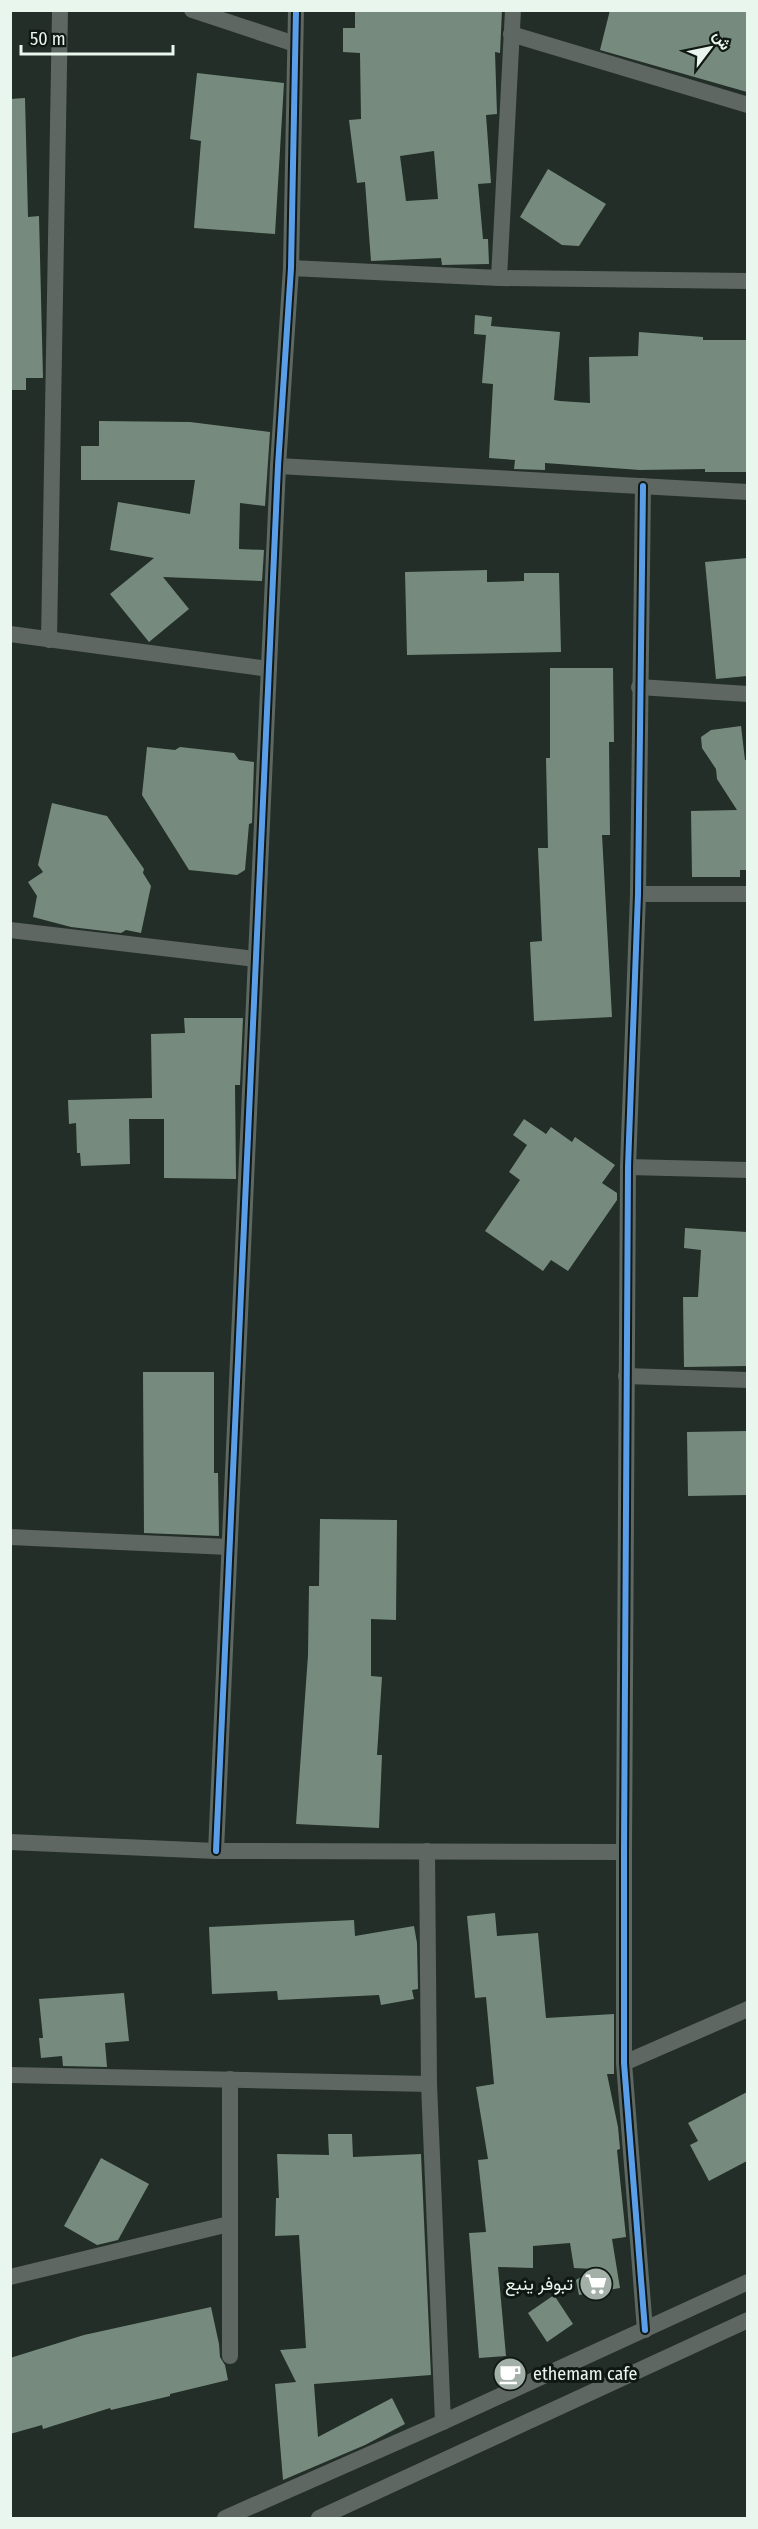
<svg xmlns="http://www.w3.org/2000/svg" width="758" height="2529" viewBox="0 0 758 2529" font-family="'Fira Sans Condensed',Vazirmatn,sans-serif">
  <rect width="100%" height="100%" fill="#222e27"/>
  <!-- building -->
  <g fill="#768b7e" fill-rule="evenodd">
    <path d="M355 10H502L500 53 495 52 497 114 486 115 491 183 478 184 483 239H488L489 264 442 265 441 258 371 261 365 182 357 183 349 120 361 119 360 53 343 52V28H355ZM434 151 438 199 406 201 400 156Z"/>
    <path d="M610 10H747V92L600 50Z"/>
    <path d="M197 73 284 83 275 234 194 228 201 141 190 139Z"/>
    <path d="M25 98 28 217 39 216 43 378H26V390H10V99Z"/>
    <path d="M548 169 606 204 579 246 562 245 520 217Z"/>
    <path d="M475 315 492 317 491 326 560 332 554 400 560 401 590 403 589 357 638 356 639 332 703 337V340H747V472H705V469L640 470 545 463V470L514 469 515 460 489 458 493 384 482 383 486 335 474 334Z"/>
    <path d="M99 421 190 422 270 432 265 506 240 503 239 549 264 550 262 581 163 577 189 609 149 642 110 594 154 558 110 550 118 502 190 514 195 480H81V446H99Z"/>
    <path d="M747 558V676L716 679 705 562Z"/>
    <path d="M487 570V582L524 581V573H559L561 652 407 655 405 572Z"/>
    <path d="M550 668H613L614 742H609L610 835H602L612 1017 534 1021 530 942 542 941 538 848H548L546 758H550Z"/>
    <path d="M741 726 745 760H747V870H740V877H692L691 811 737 810 717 779 716 769 702 748 701 737 711 730Z"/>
    <path d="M147 747 175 750 180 747 234 753 239 760 254 762 252 823 249 824 245 870 237 875 189 870 142 795Z"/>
    <path d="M52 803 107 816 144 869 143 873 151 886 141 933 126 930 121 933 71 927 33 917 37 896 28 882 43 872 38 865Z"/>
    <path d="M184 1018H243L240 1085H235L236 1179 164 1178V1119H129L130 1164 81 1166 80 1153H77L76 1123 69 1124 68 1100 152 1098 151 1034 185 1033Z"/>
    <path d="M524 1119 546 1134 551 1127 572 1142 575 1137 615 1165 602 1183 617 1193V1200L568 1271 551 1260 543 1271 485 1231 520 1180 509 1172 527 1145 513 1135Z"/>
    <path d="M685 1228 747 1232V1366L684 1367 683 1297H698L701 1250 684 1248Z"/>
    <path d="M143 1372H214V1473H218L219 1536 144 1533Z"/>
    <path d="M747 1431V1495L688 1496 687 1432Z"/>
    <path d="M320 1519 397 1520 396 1620 371 1619V1676L382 1677 377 1755H382L379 1828 296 1824 308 1655 309 1586H319Z"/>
    <path d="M495 1913 497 1936 538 1933 546 2018 614 2014V2074H607L618 2127 620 2149 617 2150 626 2237 612 2239 620 2288 579 2295 576 2280 594 2269 574 2268 570 2243 533 2246V2268L498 2267 506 2356 479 2358 469 2233 486 2232 478 2160 488 2159 476 2087 494 2084 486 1997 475 1998 467 1916Z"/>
    <path d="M354 1920 355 1936 414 1926 417 1943 418 1989 412 1990 414 1999 381 2005 379 1995 278 2000 277 1991 212 1994 209 1927Z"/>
    <path d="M124 1993 129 2041 105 2043 107 2067 63 2066 62 2056 41 2058 39 2038H43L39 1999Z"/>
    <path d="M747 2092V2161L709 2181 690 2145 698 2141 688 2123Z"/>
    <path d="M328 2134H352L353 2157 421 2154 431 2375 314 2384 318 2437 392 2398 405 2424 365 2445 283 2480 275 2384 296 2382 280 2350 306 2348 299 2235 275 2236 276 2198H279L277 2154 329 2155Z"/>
    <path d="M101 2158 149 2184 118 2240 97 2245 64 2226Z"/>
    <path d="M554 2295 573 2324 547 2342 528 2313Z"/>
    <path d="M211 2307 219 2344 220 2357 225 2365 228 2380 170 2394V2396L111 2410 110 2408 43 2429 42 2425 10 2434V2358L84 2335Z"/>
  </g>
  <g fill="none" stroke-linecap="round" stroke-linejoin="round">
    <!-- minor -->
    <g stroke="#5e6761" stroke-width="16">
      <path d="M192 10 295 44"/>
      <path d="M511 34 748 105"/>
      <path d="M291 268 499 278 748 281"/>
      <path d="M499 278 513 10"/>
      <path d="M278 466 748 492"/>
      <path d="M643 486 638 894 628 1167 624 1852V2063L645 2330"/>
      <path d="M10 634 269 669"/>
      <path d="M49 640 60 10"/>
      <path d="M639 687 748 694"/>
      <path d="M638 894H748"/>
      <path d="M10 930 256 959"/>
      <path d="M628 1167 748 1170"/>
      <path d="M626 1376 748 1380"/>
      <path d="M10 1537 229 1547"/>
      <path d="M10 1842 216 1851 624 1852"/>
      <path d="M216 1851 278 466 291 268 296 10"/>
      <path d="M427 1851 429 2084 443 2422"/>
      <path d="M624 2063 748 2009"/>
      <path d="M10 2075 429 2084"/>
      <path d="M230 2079V2356"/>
      <path d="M10 2277 229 2224"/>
      <path d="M225 2518 443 2422 748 2282"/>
      <path d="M319 2518 748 2320"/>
    </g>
    <defs>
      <g id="cycleway">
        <path d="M643 486 638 894 628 1167 624 1852V2063L645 2330"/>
        <path d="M216 1851 278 466 291 268 296 10"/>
      </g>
    </defs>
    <!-- cycleway casing -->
    <use href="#cycleway" stroke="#0f1812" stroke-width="10"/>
    <!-- cycleway -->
    <use href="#cycleway" stroke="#5a9eea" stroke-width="6"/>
  </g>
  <!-- icons -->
  <defs>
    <symbol id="supermarket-disc" viewBox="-11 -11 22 22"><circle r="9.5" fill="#a3b0a8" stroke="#0f1812"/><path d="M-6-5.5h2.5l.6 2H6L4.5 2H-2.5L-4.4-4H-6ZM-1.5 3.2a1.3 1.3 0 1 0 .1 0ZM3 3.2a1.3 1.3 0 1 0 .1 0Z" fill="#fff"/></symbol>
    <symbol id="cafe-disc" viewBox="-11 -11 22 22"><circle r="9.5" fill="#a3b0a8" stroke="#0f1812"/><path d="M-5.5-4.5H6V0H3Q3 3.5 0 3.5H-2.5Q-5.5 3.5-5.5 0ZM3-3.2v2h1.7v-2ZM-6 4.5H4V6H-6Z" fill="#fff"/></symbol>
  </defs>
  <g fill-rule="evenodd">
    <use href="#supermarket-disc" x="577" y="2265" width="38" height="38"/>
    <use href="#cafe-disc" x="491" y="2355" width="38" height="38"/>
  </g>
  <g text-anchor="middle" stroke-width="6" stroke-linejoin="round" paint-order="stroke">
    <!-- poi labels -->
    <g font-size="18" fill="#e8f6ed" stroke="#0f1812" text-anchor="end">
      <text x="573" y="2290">تبوفر ينبع</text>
      <text x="533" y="2380" text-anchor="start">ethemam cafe</text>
    </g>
  </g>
  <!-- border -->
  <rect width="758" height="2529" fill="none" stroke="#e8f6ed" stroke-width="24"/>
  <!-- north arrow -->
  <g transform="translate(710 48) rotate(58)" stroke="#0f1812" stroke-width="4.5" paint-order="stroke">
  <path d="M0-4.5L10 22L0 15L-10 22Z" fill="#e8f6ed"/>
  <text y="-9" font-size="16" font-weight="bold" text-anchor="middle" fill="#e8f6ed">ش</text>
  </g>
  <!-- scale -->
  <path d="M21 45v9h152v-9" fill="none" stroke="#e8f6ed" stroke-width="3"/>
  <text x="30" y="45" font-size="18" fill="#e8f6ed" stroke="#0f1812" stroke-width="4.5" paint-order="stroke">50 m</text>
</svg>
